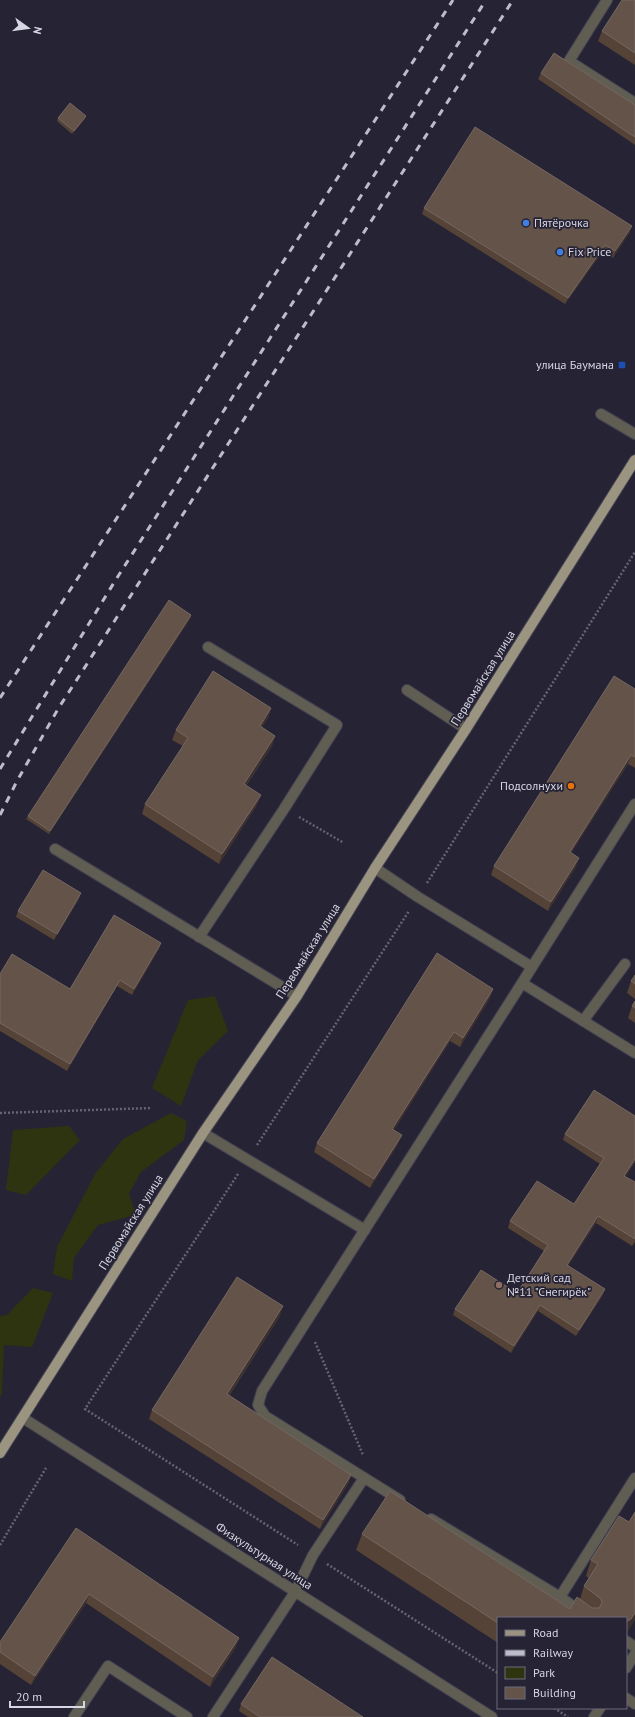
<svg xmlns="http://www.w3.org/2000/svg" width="635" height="1717" viewBox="0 0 635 1717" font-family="'PT Sans',sans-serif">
  <rect width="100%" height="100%" fill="#262335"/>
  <!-- green -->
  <g fill="#2e340f">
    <path d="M215 996 228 1031 198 1060 181 1106 152 1088 188 1000Z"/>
    <path d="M171 1113 187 1121 184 1140 141 1172 129 1194 136 1215 98 1225 74 1258 72 1281 53 1274 57 1247 95 1174 123 1139Z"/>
    <path d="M69 1126 80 1140 26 1195 6 1190 13 1130Z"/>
    <path d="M33 1288 53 1293 32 1347 4 1345 2 1394 0 1396V1316L7 1315Z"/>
  </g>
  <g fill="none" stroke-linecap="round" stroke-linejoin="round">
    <defs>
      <g id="minor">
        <path d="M607 0 569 61 635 103"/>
        <path d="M601 414 635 434"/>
        <path d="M407 690 466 729"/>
        <path d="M55 849 297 996"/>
        <path d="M375 868 418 897 532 967 522 983 635 1053"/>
        <path d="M199 937 284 809 337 725 208 647"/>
        <path d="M532 967 635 804"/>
        <path d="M583 1021 625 964"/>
        <path d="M203 1133 365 1230"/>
        <path d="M23 1418 492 1717"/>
        <path d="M400 1500 265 1416 258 1405 262 1391 522 983"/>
        <path d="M431 1519 560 1597 635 1478"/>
        <path d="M560 1597 590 1618"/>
        <path d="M626 1641 635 1647"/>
        <path d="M626 1668 635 1654"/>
        <path d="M626 1698 635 1704"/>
        <path d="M74 1717 108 1666 187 1717"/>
        <path d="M213 1717 295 1592 313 1555 364 1478"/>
        <path d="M594 1717 600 1708"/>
      </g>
      <path id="major" d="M0 1453 203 1133 297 996 375 868 466 729 635 460"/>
    </defs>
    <!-- minor casing -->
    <use href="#minor" stroke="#424051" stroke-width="12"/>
    <!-- major casing -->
    <use href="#major" stroke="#424051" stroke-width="12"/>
    <!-- path -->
    <g stroke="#666474" stroke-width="2.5" stroke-dasharray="2 2" stroke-linecap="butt">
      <path d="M299 817 344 843"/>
      <path d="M427 883 635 552"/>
      <path d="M0 1113 152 1108"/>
      <path d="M257 1145 409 911"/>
      <path d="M238 1174 85 1409 298 1545"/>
      <path d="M315 1342 363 1455"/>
      <path d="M0 1545 46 1468"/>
      <path d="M327 1564 498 1673"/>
      <path d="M554 1708 568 1717"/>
    </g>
    <!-- minor -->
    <use href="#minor" stroke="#605d53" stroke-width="10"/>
    <!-- major -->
    <use href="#major" stroke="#9b9480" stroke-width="10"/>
    <!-- rail -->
    <g stroke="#bdbcca" stroke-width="3" stroke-dasharray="7 7" stroke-linecap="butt">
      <path d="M0 698 453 0"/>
      <path d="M0 769 115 581 486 0"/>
      <path d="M0 815 17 781 58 709 513 0"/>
    </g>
  </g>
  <!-- wall -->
  <g fill="#554337">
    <path d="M635 0V65L598 41 602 31Z"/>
    <path d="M541 73 635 105V145L622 136 538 79Z"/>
    <path d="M58 118 85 119 72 134 57 121Z"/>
    <path d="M424 208 630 232 613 258 603 251 565 304 422 214Z"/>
    <path d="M191 615 190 619 49 834 26 819 28 816Z"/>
    <path d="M635 689V768L628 764 571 853 576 867 548 911 491 875 494 866Z"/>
    <path d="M271 708 268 718 262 727 275 736 272 746 246 786 257 805 219 864 142 814 145 804 183 746 172 740 176 730Z"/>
    <path d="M79 899 54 940 16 917 18 911Z"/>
    <path d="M161 943 159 949 132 995 117 986 67 1071 0 1031V974L70 989Z"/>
    <path d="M635 975V999L627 993 631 981Z"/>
    <path d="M493 989 490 998 460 1047 450 1041 394 1130 398 1144 370 1188 314 1152 317 1143Z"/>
    <path d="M635 1001V1023L628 1018 632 1006Z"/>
    <path d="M635 1116V1162L626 1176 635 1242 632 1246 596 1223 568 1265 603 1295 576 1336 538 1311 511 1353 453 1315 455 1309 517 1293 544 1251 508 1228 510 1221 574 1204 600 1164 563 1140 565 1134Z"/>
    <path d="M280 1316 229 1396 351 1475 348 1484 320 1529 149 1419 152 1410Z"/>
    <path d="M619 1516 635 1620 498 1618V1643L356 1550 362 1534 570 1609 580 1599 584 1586 589 1578 586 1576 591 1560Z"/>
    <path d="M76 1528 236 1647 210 1687 86 1603 31 1685 0 1664V1642Z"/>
    <path d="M241 1704 363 1717H248L239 1711Z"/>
  </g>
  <!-- shaded-wall -->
  <g fill="#3c302e">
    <path d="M86 116 85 119 72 134 74 131Z"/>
    <path d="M632 226 630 232 613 258 615 251Z"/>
    <path d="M605 245 603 251 565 304 568 298Z"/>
    <path d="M191 615 190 619 49 834 50 831Z"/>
    <path d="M271 708 268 718 256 736 260 726Z"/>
    <path d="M275 736 272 746 240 794 244 784Z"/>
    <path d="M631 755 628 764 566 861 570 852Z"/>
    <path d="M261 795 257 805 219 864 222 854Z"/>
    <path d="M579 858 576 867 548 911 551 902Z"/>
    <path d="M81 893 79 899 54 940 57 934Z"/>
    <path d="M161 943 159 949 132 995 134 989Z"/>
    <path d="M120 980 117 986 67 1071 70 1064Z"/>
    <path d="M493 989 490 998 460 1047 463 1038Z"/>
    <path d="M454 1032 450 1041 389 1138 392 1129Z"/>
    <path d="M402 1135 398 1144 370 1188 374 1179Z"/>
    <path d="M635 1159V1162L622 1182 624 1176Z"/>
    <path d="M598 1216 596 1223 565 1271 567 1265Z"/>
    <path d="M605 1289 603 1295 576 1336 579 1330Z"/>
    <path d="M540 1305 538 1311 511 1353 514 1346Z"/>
    <path d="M283 1306 280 1316 223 1404 227 1394Z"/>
    <path d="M351 1475 348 1484 320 1529 323 1520Z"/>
    <path d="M89 1594 86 1603 31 1685 35 1676Z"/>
    <path d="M635 1613V1620L626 1634V1622Z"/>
    <path d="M239 1638 236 1647 210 1687 213 1677Z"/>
  </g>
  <!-- building -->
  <g fill="#635349" stroke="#756762">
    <path d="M622 0H635V53L602 31Z"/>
    <path d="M554 53 635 105V137L624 130 541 73Z"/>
    <path d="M70 103 86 116 74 131 58 118Z"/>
    <path d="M475 127 632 226 615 251 605 245 568 298 424 208Z"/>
    <path d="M169 600 191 615 50 831 28 816Z"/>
    <path d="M213 671 271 708 260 726 275 736 244 784 261 795 222 854 145 804 188 738 176 730Z"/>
    <path d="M614 676 635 689V757L631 755 570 852 579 858 551 902 494 866Z"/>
    <path d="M43 870 81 893 57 934 18 911Z"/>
    <path d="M114 915 161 943 134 989 120 980 70 1064 0 1023V974L12 954 70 989Z"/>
    <path d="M437 953 493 989 463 1038 454 1032 392 1129 402 1135 374 1179 317 1143Z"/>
    <path d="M635 975V984L631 981Z"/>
    <path d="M635 1001V1008L632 1006Z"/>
    <path d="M594 1090 635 1116V1159L624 1176 635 1182V1239L598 1216 567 1265 605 1289 579 1330 540 1305 514 1346 455 1309 481 1270 517 1293 548 1245 510 1221 537 1181 574 1204 604 1158 565 1134Z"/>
    <path d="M237 1277 283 1306 227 1394 351 1475 323 1520 152 1410Z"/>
    <path d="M390 1491 570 1609 577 1597 592 1608H599L602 1603 601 1599 584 1586 598 1564 591 1560 619 1516 629 1522 635 1512V1613L631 1619 626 1622V1624V1618H498V1623L362 1534Z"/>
    <path d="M76 1528 239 1638 213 1677 89 1594 35 1676 0 1652V1642Z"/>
    <path d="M272 1657 363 1717H260L241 1704Z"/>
  </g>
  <!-- markers -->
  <g fill="#3f7fe0" stroke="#262335" stroke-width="1.5">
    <circle cx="526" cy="223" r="4"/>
    <circle cx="560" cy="252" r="4"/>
  </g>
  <rect fill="#1a4fb4" stroke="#262335" stroke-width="1.5" x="618" y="361" width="8" height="8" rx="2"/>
  <circle fill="#e8710a" stroke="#262335" stroke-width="1.5" cx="571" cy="786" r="4"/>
  <circle fill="#8d6e63" stroke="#262335" stroke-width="1.5" cx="499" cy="1285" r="4"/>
  <g text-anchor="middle" stroke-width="3.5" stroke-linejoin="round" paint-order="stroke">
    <!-- poi labels -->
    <g font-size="12" fill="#d7d6e3" stroke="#262335" text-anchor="start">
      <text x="534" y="227">Пятёрочка</text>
      <text x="568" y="256">Fix Price</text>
      <text x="614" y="369" text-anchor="end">улица Баумана</text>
      <text x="563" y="790" text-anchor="end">Подсолнухи</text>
      <text x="507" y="1282">Детский сад<tspan x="507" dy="14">№11 "Снегирёк"</tspan></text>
    </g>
    <!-- street labels -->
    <g font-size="12" fill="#d7d6e3" stroke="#262335">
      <text transform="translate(483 678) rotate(-58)" y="4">Первомайская улица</text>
      <text transform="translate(308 951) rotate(-58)" y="4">Первомайская улица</text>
      <text transform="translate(131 1222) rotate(-58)" y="4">Первомайская улица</text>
      <text transform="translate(264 1556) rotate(33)" y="4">Физкультурная улица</text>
    </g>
  </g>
  <!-- legend -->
  <rect x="497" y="1617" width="130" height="92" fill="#262335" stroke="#6d6b7b"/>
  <rect x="505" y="1630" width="20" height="6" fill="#9b9480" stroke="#6d6b7b"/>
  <text x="533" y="1637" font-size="12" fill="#d7d6e3">Road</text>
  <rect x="505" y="1650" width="20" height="6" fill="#bdbcca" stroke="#6d6b7b"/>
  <text x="533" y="1657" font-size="12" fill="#d7d6e3">Railway</text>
  <rect x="505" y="1667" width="20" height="12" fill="#2e340f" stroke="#6d6b7b"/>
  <text x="533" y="1677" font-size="12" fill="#d7d6e3">Park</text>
  <rect x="505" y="1687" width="20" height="12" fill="#635349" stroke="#6d6b7b"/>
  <text x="533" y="1697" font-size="12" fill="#d7d6e3">Building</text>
  <!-- north arrow -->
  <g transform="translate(28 28) rotate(104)" stroke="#262335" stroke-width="3" paint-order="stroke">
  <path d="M0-3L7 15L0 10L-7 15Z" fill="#d7d6e3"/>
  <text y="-6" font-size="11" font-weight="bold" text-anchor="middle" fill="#d7d6e3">N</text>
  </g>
  <!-- scale -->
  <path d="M10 1701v6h74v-6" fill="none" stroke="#d7d6e3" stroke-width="2"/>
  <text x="16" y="1701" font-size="12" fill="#d7d6e3" stroke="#262335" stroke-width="3" paint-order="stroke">20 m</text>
</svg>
